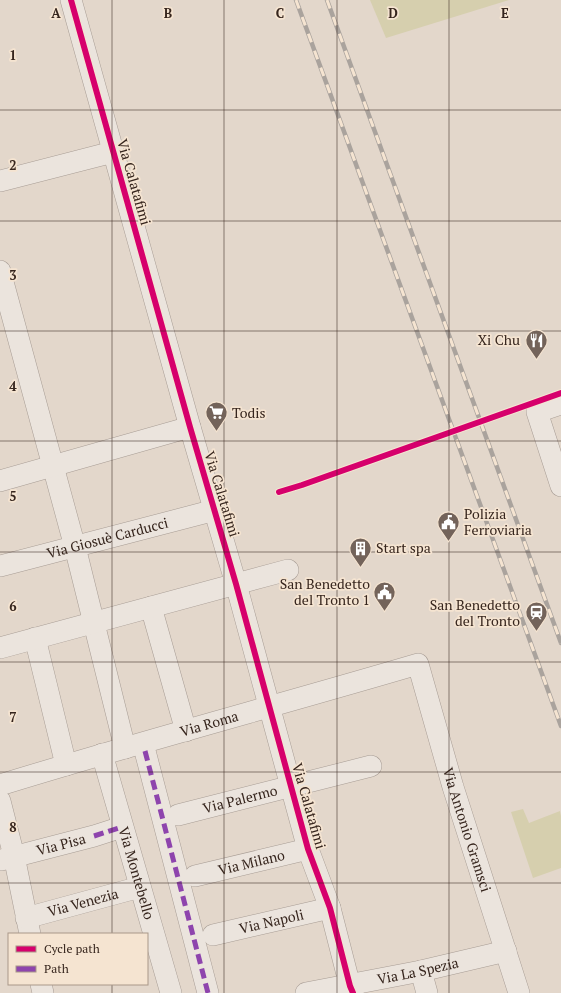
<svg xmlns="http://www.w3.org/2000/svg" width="561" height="993" viewBox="0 0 561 993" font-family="'PT Serif',serif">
  <rect width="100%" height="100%" fill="#e3d7cb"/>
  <!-- garden -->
  <g fill="#d6cfae">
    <path d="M370 0H509L386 38Z"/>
    <path d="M523 809 529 823 560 811 561 816V868L533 878 511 812Z"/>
  </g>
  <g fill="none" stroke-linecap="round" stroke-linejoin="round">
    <defs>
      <g id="minor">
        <path d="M71 0 190 427 236 584 308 849 330 908 350 986 353 993"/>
        <path d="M0 181 113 152"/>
        <path d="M0 271 75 547 125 748"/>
        <path d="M561 404 537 412 561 486"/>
        <path d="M0 481 190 427"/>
        <path id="s1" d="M0 566 215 510"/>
        <path d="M151 607 186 731"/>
        <path d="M35 638 66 765"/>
        <path d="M0 648 288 570"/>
        <path d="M145 751 208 993"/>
        <path id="s2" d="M102 754 171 993"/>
        <path id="s3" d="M0 785C139 742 279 705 418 664L453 787 519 993"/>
        <path d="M0 801 14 856 30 934"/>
        <path id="s4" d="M178 815 371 766"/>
        <path id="s5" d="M1 860 94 836 122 827"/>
        <path id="s6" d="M195 876 308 849"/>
        <path id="s7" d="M26 918 140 887"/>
        <path id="s8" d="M213 935 330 908"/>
        <path d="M421 971 427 993"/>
        <path d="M41 984 43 993"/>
        <path id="s9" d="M306 993 421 971 506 951"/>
      </g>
    </defs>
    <!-- minor casing -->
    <use href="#minor" stroke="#a89d95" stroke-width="22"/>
    <!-- minor -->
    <use href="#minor" stroke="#ebe4dd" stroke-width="21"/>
    <defs>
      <g id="rail">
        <path d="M296 0 561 726"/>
        <path d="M327 0 561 643"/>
      </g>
    </defs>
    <!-- rail casing -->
    <use href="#rail" stroke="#aaa39d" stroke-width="4.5"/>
    <!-- rail -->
    <use href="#rail" stroke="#f5e4d1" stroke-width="3" stroke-dasharray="9" stroke-linecap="butt"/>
    <!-- quiet -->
    <g stroke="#8e44ad" stroke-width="5" stroke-dasharray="10 5" stroke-linecap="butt">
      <path d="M145 751 208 993"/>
      <path d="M94 836 122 827"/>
    </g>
    <defs>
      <g id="cycleway">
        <path d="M71 0 190 427 236 584 308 849 330 908 350 986 353 993"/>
        <path d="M279 492 302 485 561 393"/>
      </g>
    </defs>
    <!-- cycleway casing -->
    <use href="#cycleway" stroke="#f5e4d1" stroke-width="8"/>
    <!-- cycleway -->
    <use href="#cycleway" stroke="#d6006c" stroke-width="6"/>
  </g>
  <!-- grid -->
  <path fill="none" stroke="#36251d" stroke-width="1" stroke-opacity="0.55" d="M112 0V934M224 0V993M337 0V993M449 0V993M0 110H561M0 221H561M0 331H561M0 441H561M0 552H561M0 662H561M0 772H561M0 883H561M112 984V993"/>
  <!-- icons -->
  <defs>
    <symbol id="restaurant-pin" viewBox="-11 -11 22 30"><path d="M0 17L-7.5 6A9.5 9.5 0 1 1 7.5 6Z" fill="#73635a" stroke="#f5e4d1"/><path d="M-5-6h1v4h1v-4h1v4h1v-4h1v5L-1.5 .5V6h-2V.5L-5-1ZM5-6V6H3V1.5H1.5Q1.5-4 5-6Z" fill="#fff"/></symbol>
    <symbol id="supermarket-pin" viewBox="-11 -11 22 30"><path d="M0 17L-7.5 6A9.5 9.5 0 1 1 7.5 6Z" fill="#73635a" stroke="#f5e4d1"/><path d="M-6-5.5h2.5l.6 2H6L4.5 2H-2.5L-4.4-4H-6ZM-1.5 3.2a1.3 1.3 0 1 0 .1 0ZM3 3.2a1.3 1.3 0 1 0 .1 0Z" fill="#fff"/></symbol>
    <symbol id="civic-pin" viewBox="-11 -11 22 30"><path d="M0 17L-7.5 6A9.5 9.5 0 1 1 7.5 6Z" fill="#73635a" stroke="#f5e4d1"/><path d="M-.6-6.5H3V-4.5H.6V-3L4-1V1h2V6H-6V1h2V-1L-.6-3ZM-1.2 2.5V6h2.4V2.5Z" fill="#fff"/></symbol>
    <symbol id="building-pin" viewBox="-11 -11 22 30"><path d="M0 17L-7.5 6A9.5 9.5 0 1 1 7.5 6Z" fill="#73635a" stroke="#f5e4d1"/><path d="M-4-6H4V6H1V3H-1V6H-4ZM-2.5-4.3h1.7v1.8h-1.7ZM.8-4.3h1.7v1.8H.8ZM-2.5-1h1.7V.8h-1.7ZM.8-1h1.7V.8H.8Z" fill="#fff"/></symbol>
    <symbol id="station-pin" viewBox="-11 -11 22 30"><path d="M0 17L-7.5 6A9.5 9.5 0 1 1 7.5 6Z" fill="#73635a" stroke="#f5e4d1"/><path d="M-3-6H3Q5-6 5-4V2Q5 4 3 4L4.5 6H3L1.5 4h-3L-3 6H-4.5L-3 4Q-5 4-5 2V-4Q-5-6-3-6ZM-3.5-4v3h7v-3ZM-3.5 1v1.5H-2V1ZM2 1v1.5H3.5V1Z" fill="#fff"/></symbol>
  </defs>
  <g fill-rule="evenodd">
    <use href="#restaurant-pin" x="524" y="328" width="25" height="34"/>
    <use href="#supermarket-pin" x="204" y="400" width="25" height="34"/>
    <use href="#civic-pin" x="436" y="510" width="25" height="34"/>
    <use href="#building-pin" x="348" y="536" width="25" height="34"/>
    <use href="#civic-pin" x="372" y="580" width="25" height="34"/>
    <use href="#station-pin" x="524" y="600" width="25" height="34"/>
  </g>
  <g text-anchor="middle" stroke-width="3.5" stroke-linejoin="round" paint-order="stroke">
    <!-- street labels -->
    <g font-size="14" fill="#36251d" stroke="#f5e4d1">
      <text transform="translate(134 182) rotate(74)" y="5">Via Calatafimi</text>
      <text transform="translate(222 494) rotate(73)" y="5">Via Calatafimi</text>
      <text dy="5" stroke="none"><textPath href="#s1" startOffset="111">Via Giosuè Carducci</textPath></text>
      <text dy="5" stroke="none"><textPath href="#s3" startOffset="218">Via Roma</textPath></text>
      <text dy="5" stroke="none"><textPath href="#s4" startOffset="64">Via Palermo</textPath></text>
      <text transform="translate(309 806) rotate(74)" y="5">Via Calatafimi</text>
      <text dy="5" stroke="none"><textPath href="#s3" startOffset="608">Via Antonio Gramsci</textPath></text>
      <text dy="5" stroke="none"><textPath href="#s5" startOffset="62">Via Pisa</textPath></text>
      <text dy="5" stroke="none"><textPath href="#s6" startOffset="58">Via Milano</textPath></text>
      <text dy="5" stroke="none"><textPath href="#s2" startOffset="124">Via Montebello</textPath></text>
      <text dy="5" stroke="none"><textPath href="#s7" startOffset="59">Via Venezia</textPath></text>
      <text dy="5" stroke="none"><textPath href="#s8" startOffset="60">Via Napoli</textPath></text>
      <text dy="5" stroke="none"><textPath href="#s9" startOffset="114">Via La Spezia</textPath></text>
    </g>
    <!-- poi labels -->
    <g font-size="14" fill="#36251d" stroke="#f5e4d1" text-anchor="end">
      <text x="520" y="345">Xi Chu</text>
      <text x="232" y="418" text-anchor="start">Todis</text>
      <text x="464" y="519" text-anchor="start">Polizia<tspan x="464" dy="16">Ferroviaria</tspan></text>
      <text x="376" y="553" text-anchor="start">Start spa</text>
      <text x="370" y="589">San Benedetto<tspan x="370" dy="16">del Tronto 1</tspan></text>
      <text x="520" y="610">San Benedetto<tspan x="520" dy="16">del Tronto</tspan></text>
    </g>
  </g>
  <g font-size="13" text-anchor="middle" font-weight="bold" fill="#36251d" stroke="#f5e4d1" stroke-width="3.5" stroke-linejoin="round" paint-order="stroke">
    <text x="56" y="18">A</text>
    <text x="168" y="18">B</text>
    <text x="280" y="18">C</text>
    <text x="393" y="18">D</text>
    <text x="505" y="18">E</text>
    <text x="13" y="60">1</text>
    <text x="13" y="170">2</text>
    <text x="13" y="280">3</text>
    <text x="13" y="391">4</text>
    <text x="13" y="501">5</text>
    <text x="13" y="611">6</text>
    <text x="13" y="722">7</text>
    <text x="13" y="832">8</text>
  </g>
  <!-- legend -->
  <rect x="8" y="933" width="140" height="52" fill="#f5e4d1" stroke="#a99889"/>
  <rect x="16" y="946" width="20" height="6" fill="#d6006c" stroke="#a99889"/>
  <text x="44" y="953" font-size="12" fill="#36251d">Cycle path</text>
  <rect x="16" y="966" width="20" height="6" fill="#8e44ad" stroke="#a99889"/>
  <text x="44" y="973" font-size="12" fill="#36251d">Path</text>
</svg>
